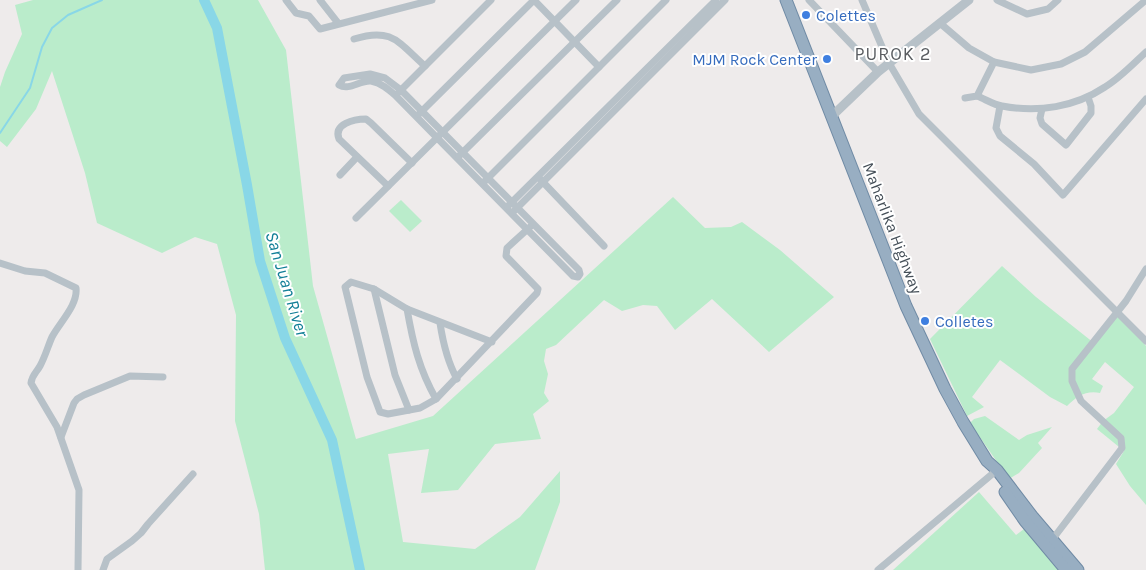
<svg xmlns="http://www.w3.org/2000/svg" width="1146" height="570" viewBox="0 0 1146 570" font-family="Karla,sans-serif">
  <rect width="100%" height="100%" fill="#eeebeb"/>
  <!-- green -->
  <g fill="#baeccb">
    <path d="M33 0H258L286 50 313 286 356 439 433 416 673 197 705 228 731 227 742 222 780 250 834 297 769 352 712 299 675 330 657 306 643 305 622 311 604 300 556 345 546 349 544 361 548 374 544 393 549 401 533 414 541 439 495 444 458 490 421 493 429 449 388 454 403 542 475 549 520 517 560 471V502L535 570H265L259 514 235 421 236 315 217 244 195 237 162 253 97 223 85 173 52 71 36 109 7 147 0 141V87L5 72 22 34 15 5Z"/>
    <path d="M401 200 422 221 410 232 389 211Z"/>
    <path d="M1002 266 1036 297 1094 343 1116 315 1136 333 1146 346V505L1130 486 1116 464 1124 451 1097 429 1103 421 1114 413 1134 387 1105 362 1092 379 1103 386 1100 393C1086 390 1076 397 1067 406L1050 397 1000 360 972 397 984 407 967 416 930 339Z"/>
    <path d="M985 416 1019 440 1027 435 1052 427 1038 443 1042 448 1019 473 1009 479 970 423 974 419Z"/>
    <path d="M979 492 1016 535 1024 529 1058 570H893Z"/>
  </g>
  <g fill="none" stroke-linecap="round" stroke-linejoin="round">
    <!-- stream -->
    <path stroke="#89d7e7" stroke-width="2" d="M0 133 30 88 42 47 52 28 68 15 102 0"/>
    <!-- river -->
    <path stroke="#89d7e7" stroke-width="10" d="M204 0 217 28 247 185 260 261 285 338 332 440 360 570"/>
    <defs>
      <g id="trunk">
        <path d="M786 0 906 306 945 389 963 422 987 461 997 470 1032 516 1078 570"/>
        <path d="M1005 492 1025 521 1066 570"/>
      </g>
    </defs>
    <!-- trunk casing -->
    <use href="#trunk" stroke="#708ba5" stroke-width="13"/>
    <!-- minor -->
    <g stroke="#b7c1c8" stroke-width="7">
      <path d="M286 0 296 13 309 16 320 29 432 0"/>
      <path d="M320 0 338 23"/>
      <path d="M534 0 599 67"/>
      <path d="M809 0 878 72"/>
      <path d="M862 0 889 63 919 114 1146 341"/>
      <path d="M997 0 1027 14 1048 9 1058 0"/>
      <path d="M941 24 969 48 994 62 1031 70 1061 64 1085 52 1146 0"/>
      <path d="M354 39C392 27 398 42 425 66"/>
      <path d="M370 74 385 78 401 90 579 270 580 274 578 277 573 276 395 95C388 89 381 83 371 81 360 80 349 91 339 85L344 78Z"/>
      <path d="M399 92 491 0"/>
      <path d="M977 96C985 99 994 105 1002 106 1038 113 1075 107 1105 87 1120 78 1133 64 1146 52"/>
      <path d="M965 98 977 96 994 62"/>
      <path d="M1000 106 996 128 1000 136 1034 164 1063 195 1146 99"/>
      <path d="M1042 109 1040 118 1042 124 1066 145 1091 113V106L1088 97"/>
      <path d="M419 114 534 0"/>
      <path d="M459 156 617 0"/>
      <path d="M340 175 357 157"/>
      <path d="M540 179 604 246"/>
      <path d="M484 182 666 0"/>
      <path d="M388 186 339 139C333 124 354 119 366 119L371 123 412 163"/>
      <path d="M508 206 716 0"/>
      <path d="M513 212 725 0"/>
      <path d="M356 218 576 0"/>
      <path d="M0 263 25 271 45 273 76 288C78 305 60 322 52 337 48 346 45 357 40 366 36 373 32 375 31 383L57 427 79 490 78 570"/>
      <path d="M374 289 395 375 409 410"/>
      <path d="M407 309C413 343 419 369 436 399"/>
      <path d="M440 323C443 343 447 361 457 379"/>
      <path d="M492 342 407 309 374 289 351 282 345 287 367 377 380 412 388 414 420 408 436 399 537 293 538 289 506 256 507 248 530 227"/>
      <path d="M61 437 74 403 77 399 84 395 130 376 163 377"/>
      <path d="M1052 540 1122 448 1121 438 1081 401 1072 381V369L1126 301 1146 269"/>
      <path d="M103 570 107 559 132 541 141 533 148 524 193 474"/>
      <path d="M878 570 997 470"/>
    </g>
    <!-- tertiary -->
    <path stroke="#b7c1c8" stroke-width="9" d="M832 116 878 72 969 0"/>
    <!-- trunk -->
    <use href="#trunk" stroke="#98aec2" stroke-width="11"/>
  </g>
  <!-- markers -->
  <g fill="#3f7fe0" stroke="#fff" stroke-width="2">
    <circle cx="806" cy="15" r="5"/>
    <circle cx="827" cy="59" r="5"/>
    <circle cx="925" cy="321" r="5"/>
  </g>
  <g text-anchor="middle" stroke-width="4" stroke-linejoin="round" paint-order="stroke">
    <!-- shop labels -->
    <g font-size="16" fill="#366cbe" stroke="#fff" text-anchor="start">
      <text x="816" y="21">Colettes</text>
      <text x="817" y="65" text-anchor="end">MJM Rock Center</text>
      <text x="935" y="327">Colletes</text>
    </g>
    <!-- street labels -->
    <g font-size="16" fill="#454f58" stroke="#fff">
      <text transform="translate(893 228) rotate(69)" y="6">Maharlika Highway</text>
    </g>
    <!-- neighbourhood labels -->
    <g font-size="18" letter-spacing="1" fill="#595c60" stroke="#fff">
      <text x="893" y="60">PUROK 2</text>
    </g>
    <!-- water labels -->
    <g font-size="18" font-style="italic" fill="#127f97" stroke="#fff">
      <text transform="translate(287 284) rotate(73)" y="6">San Juan River</text>
    </g>
  </g>
</svg>
